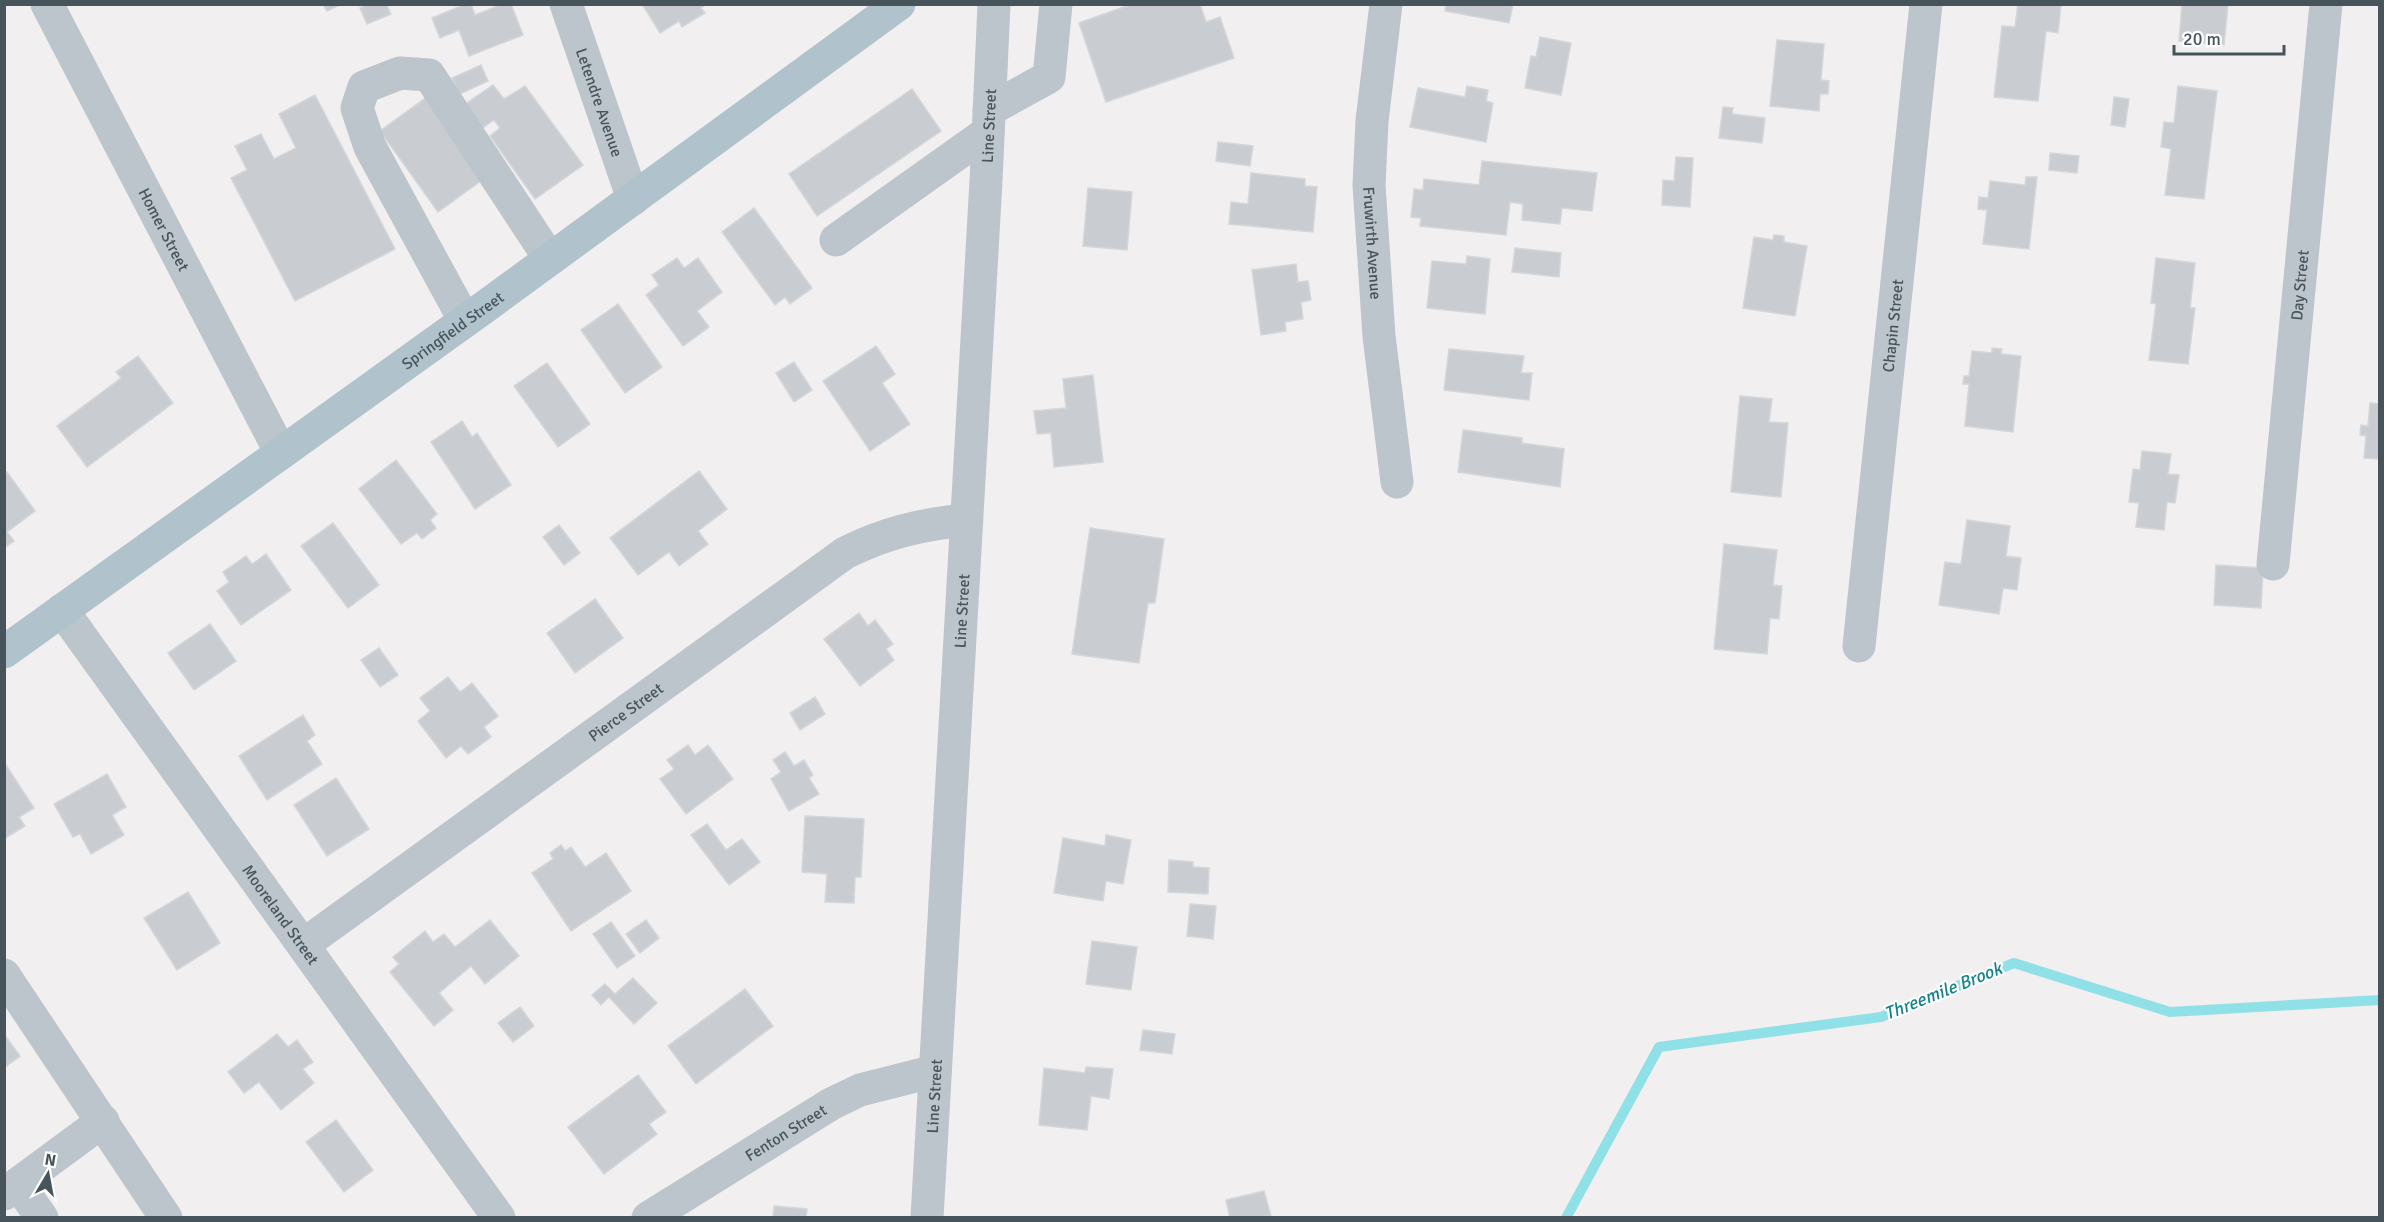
<svg xmlns="http://www.w3.org/2000/svg" width="2384" height="1222" viewBox="0 0 2384 1222" font-family="Signika,sans-serif">
  <rect width="100%" height="100%" fill="#f1efef"/>
  <g fill="none" stroke-linecap="round" stroke-linejoin="round">
    <!-- stream -->
    <path stroke="#8fe0e7" stroke-width="10" d="M1566 1218 1659 1047 1881 1017 2014 963 2170 1012 2380 1000"/>
  </g>
  <!-- building -->
  <g fill="#c9cdd1" stroke="#d3d6da" stroke-width="1.5">
    <path d="M323 4H342L327 11Z"/>
    <path d="M369 4H386L391 14 367 24 360 8Z"/>
    <path d="M466 4H471L475 15 503 4H511L523 35 469 56 459 30 440 38 432 18Z"/>
    <path d="M642 4H706L701 8 705 13 682 27 679 21 660 33Z"/>
    <path d="M1132 4H1200L1206 22 1220 17 1234 58 1106 102 1079 23Z"/>
    <path d="M1446 4H1513L1509 23 1445 11Z"/>
    <path d="M2018 4H2061L2058 33 2046 31 2038 101 1994 97 2002 26 2015 27Z"/>
    <path d="M2182 4H2228L2224 45 2179 41Z"/>
    <path d="M1540 37 1571 43 1561 95 1525 88 1531 56 1536 57Z"/>
    <path d="M1777 40 1824 44 1821 80 1829 81 1828 94H1820L1819 111 1770 106Z"/>
    <path d="M481 65 488 81 460 94 452 78Z"/>
    <path d="M493 85 504 99 525 86 583 165 535 199 490 136 500 128 494 120 481 129 464 105Z"/>
    <path d="M1467 86 1488 90 1486 101 1493 103 1486 142 1410 127 1418 88 1465 97Z"/>
    <path d="M2178 86 2217 91 2204 199 2165 195 2171 149 2161 147 2164 122 2174 123Z"/>
    <path d="M912 89 941 131 817 216 789 174Z"/>
    <path d="M431 94 489 175 438 212 380 131Z"/>
    <path d="M315 95 395 249 295 301 231 178 247 170 235 146 261 134 274 159 296 148 279 114Z"/>
    <path d="M2114 97 2129 99 2125 127 2111 125Z"/>
    <path d="M1723 107 1733 108 1732 114 1765 118 1762 143 1719 138Z"/>
    <path d="M1218 142 1253 146 1250 166 1216 161Z"/>
    <path d="M2050 153 2079 156 2077 173 2049 170Z"/>
    <path d="M1676 157 1693 158 1690 207 1662 205 1663 180 1674 181Z"/>
    <path d="M1482 161 1597 173 1592 211 1562 208 1560 224 1522 220 1523 204 1510 202 1506 235 1420 226 1421 218 1411 217 1414 189 1423 190 1424 179 1479 185Z"/>
    <path d="M1251 173 1305 179V186L1317 187 1313 232 1229 224 1231 202 1248 204Z"/>
    <path d="M2026 177H2037L2029 249 1983 244 1987 210 1978 209 1979 197 1988 198 1990 181 2025 185Z"/>
    <path d="M1088 188 1132 192 1127 250 1083 246Z"/>
    <path d="M754 208 812 288 790 304 785 297 775 305 722 232Z"/>
    <path d="M1774 235 1784 236V242L1807 246 1795 316 1743 308 1754 237 1773 240Z"/>
    <path d="M1515 248 1561 253 1559 277 1512 272Z"/>
    <path d="M1467 256 1490 259 1485 314 1427 308 1432 261 1466 264Z"/>
    <path d="M677 258 684 268 698 258 722 292 697 311 709 327 683 346 646 295 659 285 652 275Z"/>
    <path d="M2156 258 2195 263 2190 308H2195L2188 364 2149 360 2156 304 2151 303Z"/>
    <path d="M1296 264 1298 282 1308 281 1311 300 1301 302 1303 319 1285 322 1286 331 1261 335 1252 270Z"/>
    <path d="M618 304 662 367 625 393 581 330Z"/>
    <path d="M876 346 895 374 882 383 910 424 870 451 823 381Z"/>
    <path d="M1992 348 2002 349 2001 354 2021 356 2013 432 1965 426 1969 384H1963L1964 376H1969L1972 351 1992 353Z"/>
    <path d="M1449 349 1524 356 1521 373H1532L1529 400 1444 390Z"/>
    <path d="M138 356 173 403 87 467 57 426 121 378 116 372Z"/>
    <path d="M794 362 812 390 794 402 776 373Z"/>
    <path d="M547 363 590 424 558 447 514 386Z"/>
    <path d="M1093 375 1103 462 1054 467 1051 433 1037 434 1034 411 1066 408 1063 379Z"/>
    <path d="M1740 396 1772 399 1769 422 1788 423 1781 497 1731 492Z"/>
    <path d="M2370 403 2380 404V459L2364 458 2366 436 2360 435 2361 425 2368 426Z"/>
    <path d="M462 421 472 437 477 433 511 485 475 509 431 442Z"/>
    <path d="M1463 430 1522 438V443L1564 449 1560 487 1458 472Z"/>
    <path d="M2142 451 2171 454 2168 474 2179 475 2175 503 2167 502 2164 530 2136 527 2139 503 2129 502 2133 469 2140 470Z"/>
    <path d="M396 460 437 514 430 520 436 528 422 539 417 533 401 544 359 489Z"/>
    <path d="M699 471 727 509 698 531 708 544 679 566 669 552 638 575 610 538Z"/>
    <path d="M7 472 35 511 7 532 14 541 4 548V473Z"/>
    <path d="M1967 520 2010 526 2006 556 2021 558 2017 590 2003 588 1999 614 1939 605 1945 562 1961 564Z"/>
    <path d="M333 523 379 585 348 608 301 546Z"/>
    <path d="M559 525 580 553 564 565 543 537Z"/>
    <path d="M1090 528 1164 539 1155 603H1148L1139 663 1072 654Z"/>
    <path d="M1724 544 1777 550 1773 585 1782 586 1779 619 1770 618 1767 654 1714 649Z"/>
    <path d="M266 554 291 590 241 625 217 591 229 582 223 572 246 556 252 564Z"/>
    <path d="M2216 565 2263 568 2261 608 2214 605Z"/>
    <path d="M595 599 623 638 575 673 547 633Z"/>
    <path d="M859 613 868 626 875 620 893 644 886 649 894 660 860 686 824 639Z"/>
    <path d="M210 624 236 661 194 690 168 653Z"/>
    <path d="M379 648 398 675 380 687 361 660Z"/>
    <path d="M448 677 460 692 472 683 498 716 484 727 491 737 468 754 461 746 446 758 418 721 430 711 420 698Z"/>
    <path d="M815 697 825 714 800 730 790 713Z"/>
    <path d="M303 715 315 735 307 741 322 764 267 800 239 756Z"/>
    <path d="M688 745 695 755 708 745 733 779 686 814 660 779 674 769 667 760Z"/>
    <path d="M785 752 794 766 804 760 813 775 809 778 819 794 789 811 771 779 781 772 773 760Z"/>
    <path d="M4 762 34 808 19 817 25 826 4 839Z"/>
    <path d="M107 774 126 807 112 815 124 835 91 854 80 834 73 837 54 804Z"/>
    <path d="M336 778 369 829 327 856 294 805Z"/>
    <path d="M805 816 864 819 861 877H855L854 903 825 902 827 874 802 872Z"/>
    <path d="M707 824 726 850 742 839 760 862 729 885 691 835Z"/>
    <path d="M1106 835 1131 840 1123 884 1106 881 1103 901 1054 893 1063 838 1105 846Z"/>
    <path d="M561 845 565 851 571 847 585 867 606 853 631 891 571 931 532 873 553 859 550 853Z"/>
    <path d="M1169 860 1193 862V867L1209 868 1208 894 1168 892Z"/>
    <path d="M188 892 220 943 177 970 144 918Z"/>
    <path d="M1190 904 1216 906 1213 939 1187 936Z"/>
    <path d="M490 920 519 956 485 984 471 966 439 993 453 1010 434 1026 390 972 399 964 393 957 425 931 433 942 444 934 455 947Z"/>
    <path d="M646 920 659 938 640 953 626 934Z"/>
    <path d="M611 922 635 956 617 968 593 934Z"/>
    <path d="M1092 941 1137 947 1131 990 1086 984Z"/>
    <path d="M633 978 657 1003 634 1024 609 997 601 1005 592 995 605 984 615 994Z"/>
    <path d="M745 989 773 1026 696 1084 668 1046Z"/>
    <path d="M520 1007 534 1026 513 1042 498 1023Z"/>
    <path d="M1143 1030 1175 1034 1172 1054 1140 1050Z"/>
    <path d="M4 1034 20 1056 4 1068Z"/>
    <path d="M277 1034 288 1047 297 1040 313 1062 303 1069 314 1083 281 1110 259 1082 244 1093 228 1072Z"/>
    <path d="M1086 1067 1113 1069 1109 1099 1091 1096 1087 1130 1039 1125 1044 1068 1085 1073Z"/>
    <path d="M638 1075 666 1112 649 1124 657 1134 604 1174 568 1127Z"/>
    <path d="M336 1120 373 1170 344 1192 306 1142Z"/>
    <path d="M1264 1191 1271 1216 1230 1218 1226 1200Z"/>
    <path d="M774 1206 807 1209 806 1218H773Z"/>
  </g>
  <g fill="none" stroke-linecap="round" stroke-linejoin="round">
    <!-- minor -->
    <g stroke="#bbc5cb" stroke-width="33">
      <path id="s1" d="M47 4 281 453"/>
      <path id="s2" d="M566 4 633 199"/>
      <path id="s3" d="M1386 4 1372 121 1369 185 1379 336 1397 482"/>
      <path d="M989 110 1049 77 1056 4"/>
      <path d="M836 240 988 132"/>
      <path d="M465 321 370 147 357 108 364 87 400 73 429 75 550 259"/>
      <path id="s4" d="M2273 564 2326 4"/>
      <path id="s5" d="M62 610 499 1218"/>
      <path id="s6" d="M1859 646 1926 4"/>
      <path id="s7" d="M303 945 845 553C885 533 922 524 966 520"/>
      <path d="M4 975 166 1218"/>
      <path d="M18 1184 42 1218"/>
      <path d="M4 1194 103 1121"/>
      <path id="s8" d="M648 1218 831 1104 860 1090 935 1071"/>
      <path id="s9" d="M927 1218 986 181 994 4"/>
    </g>
    <!-- major -->
    <path stroke="#b0c2cc" stroke-width="33" id="s10" d="M4 652 486 306 899 4"/>
  </g>
  <g text-anchor="middle" stroke-width="4.5" stroke-linejoin="round" paint-order="stroke">
    <!-- street labels -->
    <g font-size="16" fill="#48545b" stroke="#fff">
      <text dy="6" stroke="none"><textPath href="#s2" startOffset="104">Letendre Avenue</textPath></text>
      <text dy="6" stroke="none"><textPath href="#s9" startOffset="1094">Line Street</textPath></text>
      <text dy="6" stroke="none"><textPath href="#s1" startOffset="254">Homer Street</textPath></text>
      <text dy="6" stroke="none"><textPath href="#s3" startOffset="240">Fruwirth Avenue</textPath></text>
      <text dy="6" stroke="none"><textPath href="#s4" startOffset="280">Day Street</textPath></text>
      <text dy="6" stroke="none"><textPath href="#s6" startOffset="322">Chapin Street</textPath></text>
      <text dy="6" stroke="none"><textPath href="#s10" startOffset="552">Springfield Street</textPath></text>
      <text dy="6" stroke="none"><textPath href="#s9" startOffset="608">Line Street</textPath></text>
      <text dy="6" stroke="none"><textPath href="#s7" startOffset="398">Pierce Street</textPath></text>
      <text dy="6" stroke="none"><textPath href="#s5" startOffset="375">Mooreland Street</textPath></text>
      <text dy="6" stroke="none"><textPath href="#s9" startOffset="122">Line Street</textPath></text>
      <text dy="6" stroke="none"><textPath href="#s8" startOffset="162">Fenton Street</textPath></text>
    </g>
    <!-- water labels -->
    <g font-size="18" font-style="italic" fill="#14828c" stroke="#fff">
      <text transform="translate(1943 991) rotate(-22)" y="6">Threemile Brook</text>
    </g>
  </g>
  <!-- border -->
  <rect width="2384" height="1222" fill="none" stroke="#48545b" stroke-width="12"/>
  <!-- north arrow -->
  <g transform="translate(48 1174) rotate(10)" stroke="#ffffff" stroke-width="4.5" paint-order="stroke">
  <path d="M0-4.5L10 22L0 15L-10 22Z" fill="#48545b"/>
  <text y="-9" font-size="16" font-weight="bold" text-anchor="middle" fill="#48545b">N</text>
  </g>
  <!-- scale -->
  <path d="M2174 45v9h110v-9" fill="none" stroke="#48545b" stroke-width="3"/>
  <text x="2183" y="45" font-size="18" fill="#48545b" stroke="#ffffff" stroke-width="4.5" paint-order="stroke">20 m</text>
</svg>
